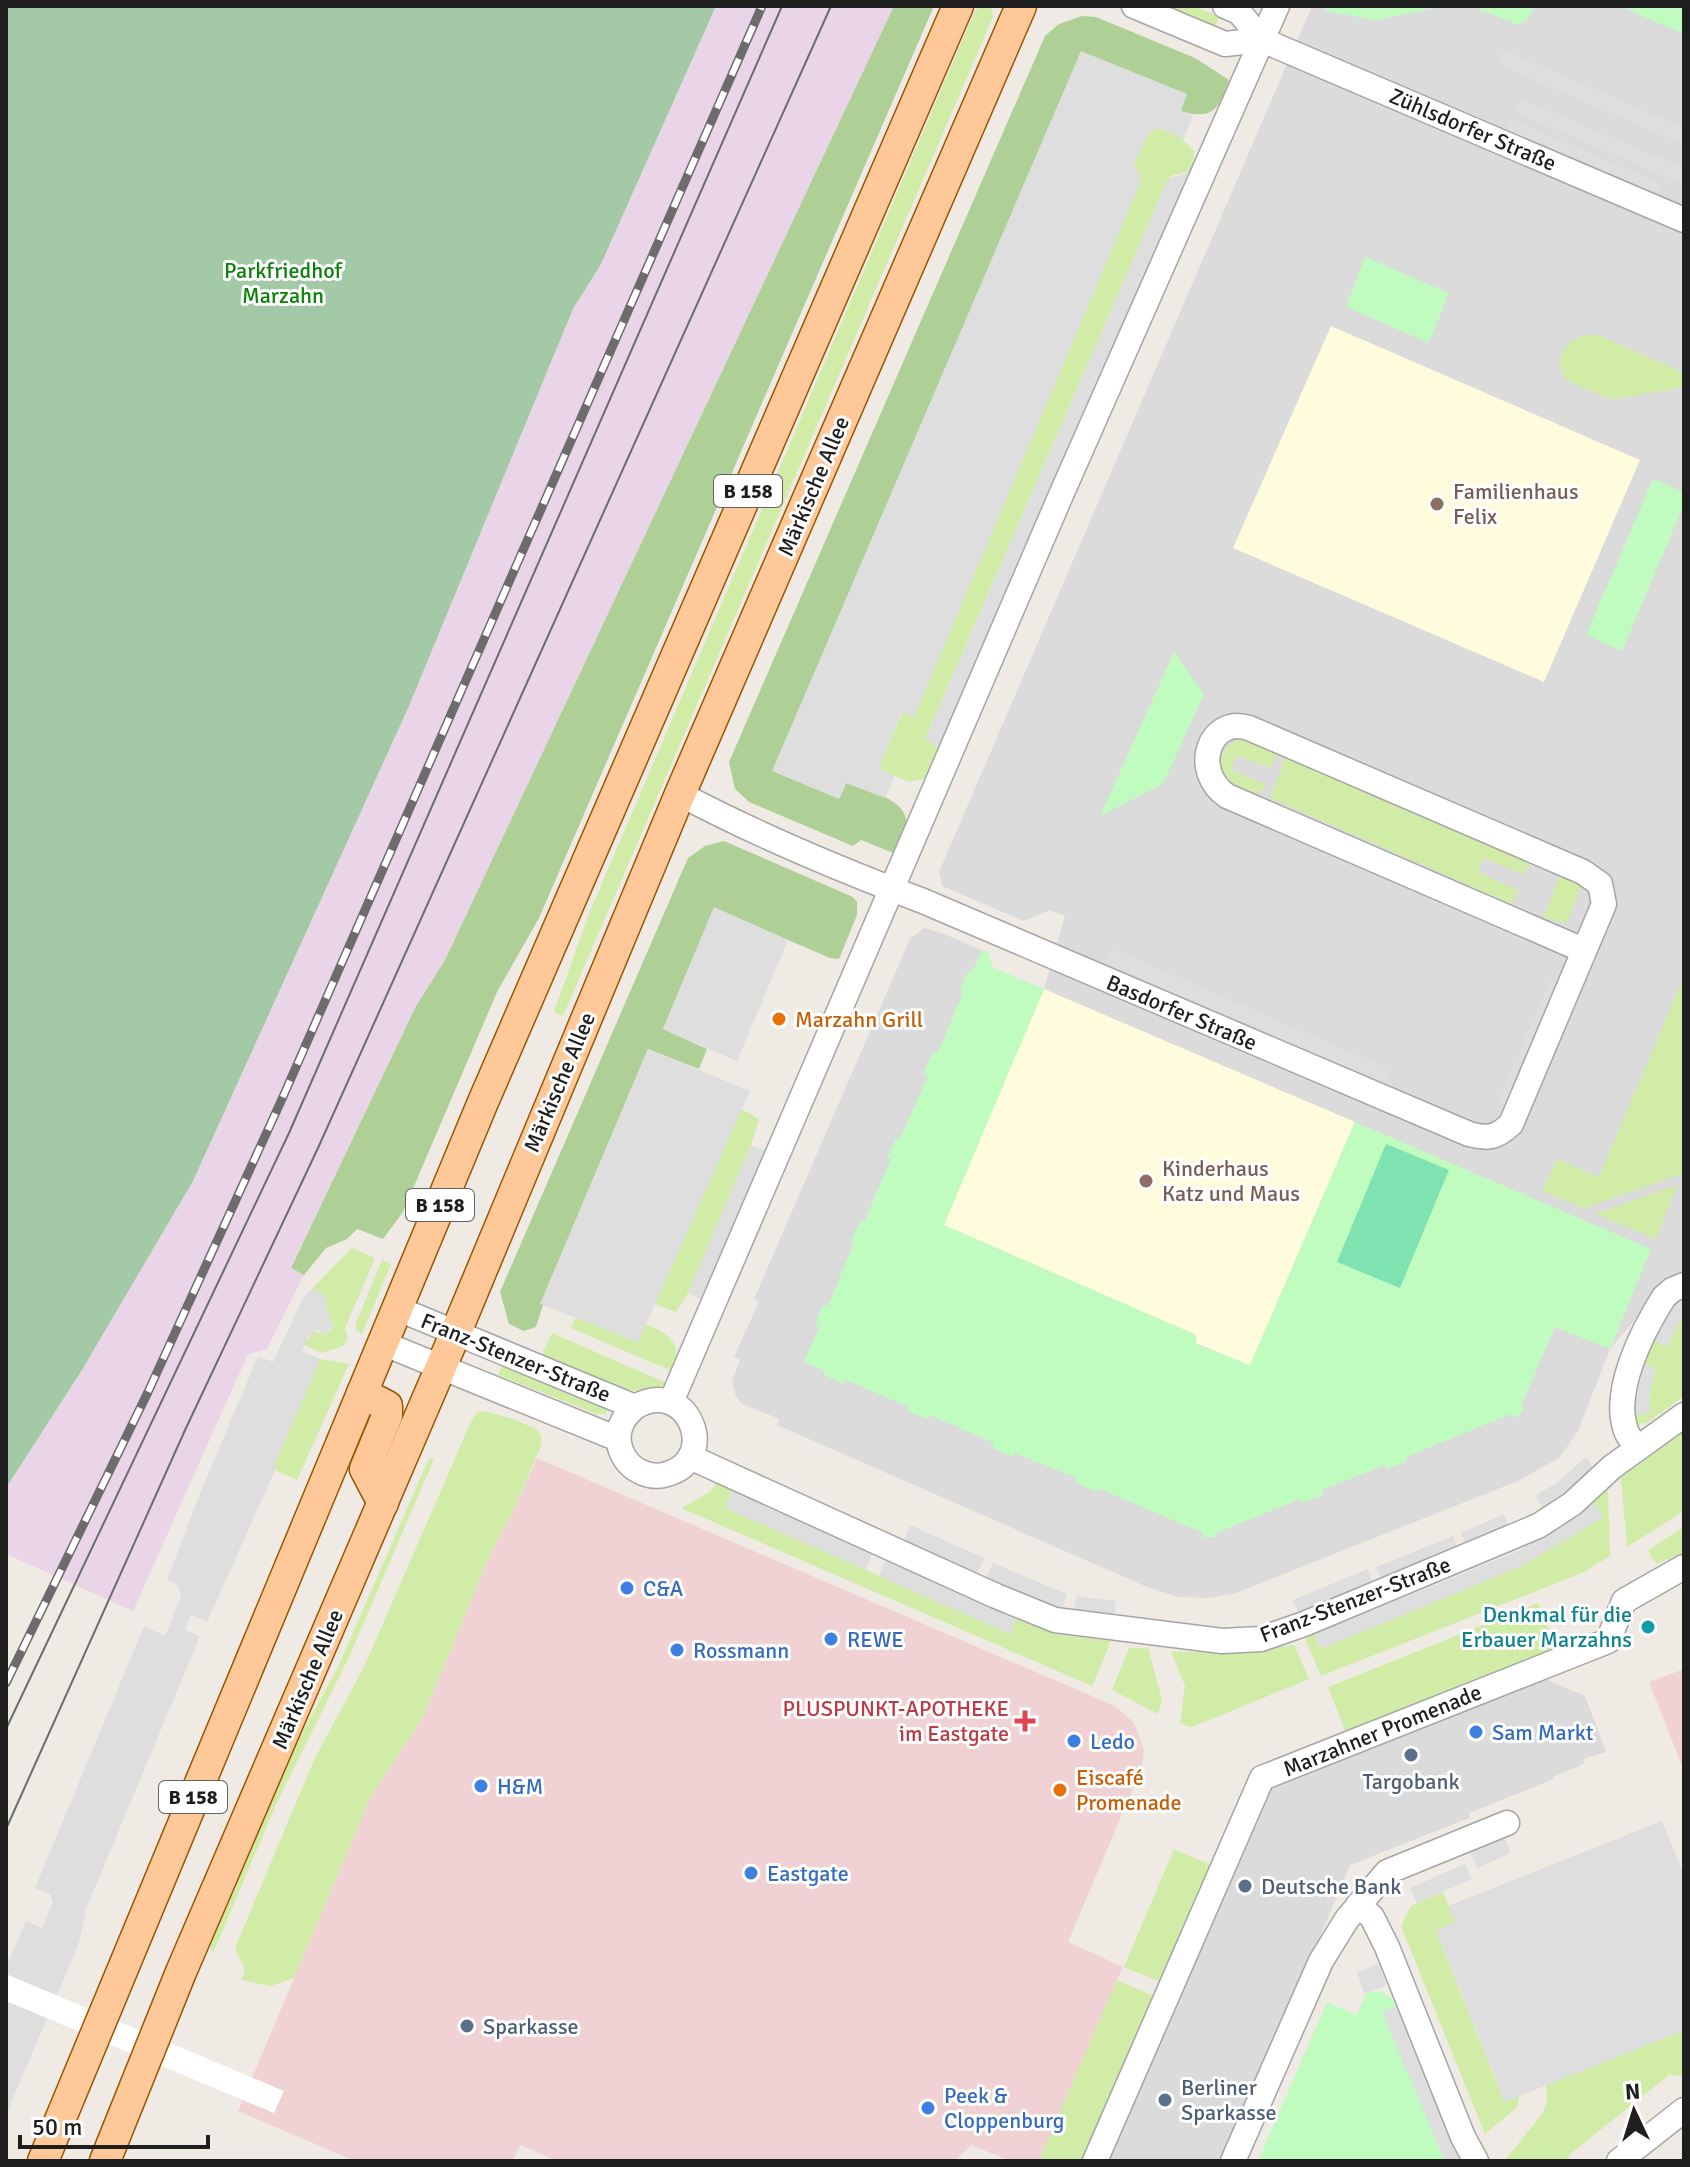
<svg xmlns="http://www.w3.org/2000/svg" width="1690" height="2167" viewBox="0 0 1690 2167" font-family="Signika,sans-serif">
  <rect width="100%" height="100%" fill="#efeae4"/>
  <!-- residential -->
  <g fill="#dcdbdb">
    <path d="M1312 6H1684V1277L1646 1307 1610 1349 1578 1431 1559 1458 1518 1481 1236 1593 1210 1598 1179 1597 1147 1587 777 1425 779 1419 742 1404 736 1397 732 1381 740 1360 734 1357 759 1302 754 1299 910 939 924 928 944 934 989 953 992 968 1044 989 1065 916 1050 910 1023 921 942 886 939 872Z"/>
    <path d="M1543 1678 1585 1696 1606 1752 1583 1759 1584 1764 1553 1777 1554 1779 1469 1813V1818L1350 1865 1226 2161H1108L1270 1787Z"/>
  </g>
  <!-- commercial -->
  <g fill="#f1d2d4">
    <path d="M537 1458 1115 1706 1134 1723 1144 1750 1142 1767 1068 1942 1123 1967 1039 2161H1010L971 2145 955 2161H557L520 2145 513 2161H355L238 2111 371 1796 422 1719 492 1550 510 1518Z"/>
    <path d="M1684 1669V1771L1649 1682Z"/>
  </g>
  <!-- industrial -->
  <path fill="#e9d5e7" d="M716 6H894L445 960 416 1006 291 1267 304 1275 267 1349 248 1354 133 1611 6 1554V1488L82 1370 193 1181 409 706 573 309 601 264Z"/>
  <!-- education -->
  <g fill="#fffbdd">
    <path d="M1331 326 1640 460 1544 682 1233 548Z"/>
    <path d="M1044 989 1355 1122 1250 1366 1196 1343V1335L943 1225Z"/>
  </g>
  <!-- grass -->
  <g fill="#d0eca7">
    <path d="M980 6 992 9 993 17 563 1016 554 1012 588 916 974 13Z"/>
    <path d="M1168 6H1194L1219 17 1215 27Z"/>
    <path d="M1157 128 1178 135 1194 151 1193 171 1173 175 1168 179 926 737 942 751 928 778 909 782 881 770V763L902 712 914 716 1140 183V176L1134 163C1139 151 1144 132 1157 128Z"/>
    <path d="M1586 335H1598L1684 373V387L1617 399 1607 398 1566 380C1552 360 1565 340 1586 335Z"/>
    <path d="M1244 739 1278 752 1271 768 1237 755 1231 770 1265 784 1261 794C1249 790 1234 786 1226 777 1212 762 1226 740 1244 739Z"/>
    <path d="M1287 754 1531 859 1524 874 1484 858 1478 872 1518 890 1512 904 1270 798Z"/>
    <path d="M1561 873 1573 877 1581 885 1567 923 1543 918Z"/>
    <path d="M1684 976V1169L1682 1174 1584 1208 1542 1191 1557 1159 1599 1177Z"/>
    <path d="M741 1109 759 1119 751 1145 688 1293 676 1312 655 1304Z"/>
    <path d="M1677 1185 1656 1239 1596 1214Z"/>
    <path d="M352 1248 375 1258 345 1328 348 1339 343 1346 323 1353 304 1345 313 1332H330L333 1326 328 1315 326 1298 318 1291 311 1290Z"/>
    <path d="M382 1260 391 1264 362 1334 356 1330V1323Z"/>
    <path d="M1684 1313V1396L1645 1424 1643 1422 1636 1428 1631 1415 1649 1413 1650 1390 1656 1370 1638 1360 1649 1338 1668 1346Z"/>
    <path d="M576 1317 637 1342 645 1324C668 1333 685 1344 672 1371L571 1328Z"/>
    <path d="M552 1333 666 1383C655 1393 644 1392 630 1390L542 1355Z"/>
    <path d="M320 1359 349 1364 297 1480 275 1470 274 1466Z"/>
    <path d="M503 1364 608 1406 606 1414H597L498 1375Z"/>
    <path d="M484 1411 513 1419 536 1429 541 1435V1446L510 1518 492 1550 422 1719 371 1796 294 1978 271 1986 242 1980 245 1970 235 1948 314 1760 365 1665 470 1424 476 1413Z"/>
    <path d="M1684 1431V1511L1627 1547 1621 1478Z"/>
    <path d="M429 1458 434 1459 349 1657 278 1800 213 1953 210 1944 293 1750 339 1665Z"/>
    <path d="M717 1482 733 1490 726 1508 1010 1633 1016 1619 1056 1634 1111 1641 1092 1686 681 1508 710 1492Z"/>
    <path d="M1608 1490 1610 1556 1582 1573 1321 1676 1305 1639 1314 1634 1320 1648 1603 1516 1593 1502Z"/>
    <path d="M1684 1527V1553L1656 1564 1648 1550Z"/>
    <path d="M1538 1603 1557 1649 1346 1733 1328 1687Z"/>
    <path d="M1294 1645 1309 1679 1192 1727 1180 1724 1185 1686 1171 1651 1230 1654Z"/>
    <path d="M1129 1648H1148L1162 1700 1158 1714 1112 1690Z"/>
    <path d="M1174 1849 1211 1865 1161 1982 1124 1967Z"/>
    <path d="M1443 1892 1455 1922 1436 1931 1504 2101 1520 2096 1516 2108 1485 2134 1401 1926 1411 1906Z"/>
    <path d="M1117 1980 1154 1996 1083 2161H1047L1040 2158Z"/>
    <path d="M1684 2030V2076L1669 2075 1569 2155 1568 2161H1504L1543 2113 1547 2102 1546 2085Z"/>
  </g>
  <!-- forest -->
  <g fill="#aed097">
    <path d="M894 6H934L539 918 497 992 403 1212 383 1239 357 1229 347 1239 326 1248 304 1275 291 1268 416 1006 445 960Z"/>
    <path d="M1082 16 1096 17 1195 58 1229 80C1218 110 1214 120 1180 111L1186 94 1081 52 840 798 846 783C867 791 913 799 906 830 904 838 899 846 896 854L861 840 853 846 749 802 735 789 729 762 1045 36 1059 24Z"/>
    <path d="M724 841 853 897 857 902V915L839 959 830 958 714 908 663 1029 707 1049 699 1069 648 1049 541 1303 543 1305 536 1327 524 1331 509 1324 500 1292 688 858 705 846Z"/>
  </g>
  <!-- cemetery -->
  <path fill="#a4c9a6" d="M6 6H716L601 264 573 309 409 706 193 1181 82 1370 6 1488Z"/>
  <!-- park -->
  <g fill="#c0fbbf">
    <path d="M1329 6H1446L1376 20 1324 11Z"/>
    <path d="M1471 6H1534L1529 17 1519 25Z"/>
    <path d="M1619 6H1684V34Z"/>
    <path d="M1365 257 1449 293 1429 343 1346 307Z"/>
    <path d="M1653 479 1684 492V505L1622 651 1586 635Z"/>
    <path d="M1174 652 1204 694 1163 784 1100 816Z"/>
    <path d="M982 950 989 953 992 967 1044 989 944 1225 1196 1335V1344L1250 1365 1355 1122 1651 1249 1610 1349 1555 1327 1521 1406 1524 1409 1520 1415 1514 1418 1511 1414 1406 1457 1407 1461 1387 1469 1385 1465 1322 1490 1323 1495 1302 1503 1300 1499 1216 1533 1217 1537H1202L1203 1533 1098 1488 1096 1492 1076 1483 1077 1478 1015 1453 1013 1457 992 1448 994 1443 930 1415 928 1419 907 1411 909 1407 846 1380 844 1384 824 1375 825 1371 804 1362 819 1327 815 1325 823 1305 828 1306 854 1243 851 1241 860 1221 864 1222 891 1159 887 1157 896 1138 900 1139 928 1076 923 1074 932 1053 937 1054 963 993 960 991 968 971 972 972Z"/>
    <path d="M1380 1991 1393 1999 1397 2006 1383 2012 1445 2161H1258L1327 2002 1357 2015 1367 1992Z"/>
  </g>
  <!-- pitch -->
  <path fill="#7ee2b1" d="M1386 1144 1449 1170 1400 1288 1337 1262Z"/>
  <!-- parking -->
  <g fill="#dedede">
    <path d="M1503 49 1684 128V145L1497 64Z"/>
    <path d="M1081 51 1187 94 1181 111 1193 114 1184 139 1162 129 1151 130 1134 163 1140 176V183L914 717 901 712 881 763V770L895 775 885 798 846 783 839 799 772 771Z"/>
    <path d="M1520 98 1684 168V185L1514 112Z"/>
    <path d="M1510 119 1662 184 1656 199 1504 133Z"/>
    <path d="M1193 171 943 751 926 738 1168 179Z"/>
    <path d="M714 907 788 940 737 1061 663 1029Z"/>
    <path d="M1111 948 1390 1069 1383 1085 1104 963Z"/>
    <path d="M1550 980 1557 983 1541 1021 1534 1018Z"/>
    <path d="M1532 1021 1539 1024 1523 1062 1516 1059Z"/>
    <path d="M648 1049 750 1091 638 1342 540 1304Z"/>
    <path d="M1514 1064 1521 1067 1505 1105 1498 1102Z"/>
    <path d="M751 1145 766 1151 704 1301 688 1293Z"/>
    <path d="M311 1290 318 1291 326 1298 327 1311 333 1326 326 1334 318 1330 308 1337 302 1351 320 1359 274 1466 275 1470 207 1622 191 1615 185 1630 200 1636 86 1909 79 1943 6 2115V1967L26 1921 42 1928 53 1902 50 1894 35 1888 144 1626 165 1636 181 1597 178 1585 167 1580 199 1496 258 1356 273 1362 304 1297Z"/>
    <path d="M1684 1292V1313L1668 1346 1649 1338 1668 1300Z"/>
    <path d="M1638 1360 1656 1370 1650 1390 1649 1413 1631 1415Z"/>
    <path d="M1586 1457 1595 1470 1566 1494 1543 1508 1535 1496 1559 1481Z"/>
    <path d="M733 1490 872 1553 866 1570 725 1508Z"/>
    <path d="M1593 1502 1604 1517 1522 1566 1321 1649 1314 1634 1516 1552 1578 1517Z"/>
    <path d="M1504 1514 1509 1527 1466 1545 1461 1533Z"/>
    <path d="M910 1525 984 1558 977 1574 904 1540Z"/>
    <path d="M1453 1536 1458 1549 1381 1580 1376 1567Z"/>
    <path d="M885 1560 1016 1619 1010 1634 879 1576Z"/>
    <path d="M993 1563 1067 1594 1062 1610 986 1579Z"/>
    <path d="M1368 1569 1373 1583 1299 1614 1293 1600Z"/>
    <path d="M1077 1596 1115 1601V1618L1073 1613Z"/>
    <path d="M1662 1821 1684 1875V2030L1505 2102 1436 1930 1455 1922 1448 1906Z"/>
    <path d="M1504 1836 1511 1853 1477 1868 1469 1851Z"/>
    <path d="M1465 1864 1472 1879 1417 1903 1410 1888Z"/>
    <path d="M1379 1964 1386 1986 1364 1993 1357 1972Z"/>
    <path d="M1397 2006 1448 2133 1463 2161H1445L1382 2012Z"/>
  </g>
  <!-- pier -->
  <path fill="#fff" d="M6 1974 284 2091 274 2113 6 2001Z"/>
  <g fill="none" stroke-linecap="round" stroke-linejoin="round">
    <defs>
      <g id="minor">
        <path d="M1134 6 1225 44 1262 40 1684 220"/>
        <path d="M1225 6 1239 12 1262 40"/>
        <path d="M680 794C757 835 841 870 923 901L1469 1134C1488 1139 1496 1138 1511 1124L1604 904 1600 884 1583 872 1249 728C1210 715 1190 770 1227 796L1583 950"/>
        <path d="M396 1308 635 1407C688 1376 721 1459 667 1474 659 1477 651 1476 643 1473 623 1465 612 1441 623 1421 625 1416 631 1411 635 1407"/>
        <path d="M382 1343 618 1439"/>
        <path d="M671 1402 1061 495 1277 6"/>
        <path d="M1638 1448C1635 1443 1629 1438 1627 1433 1610 1393 1643 1330 1664 1297L1672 1290 1684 1285"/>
        <path d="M690 1457 996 1596 1055 1620 1222 1641 1261 1639 1304 1624 1538 1526 1572 1504 1612 1467 1684 1415"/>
        <path d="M1358 1905 1372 1917 1387 1947 1463 2137 1476 2161"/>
        <path d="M1095 2161 1262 1778 1608 1641 1624 1601 1684 1567"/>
        <path d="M1233 2161 1321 1961 1347 1919 1387 1872 1507 1823"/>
        <path d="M1619 2161 1684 2110"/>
      </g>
      <g id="major">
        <path d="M362 1393 387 1406V1416L365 1469 383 1503"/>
        <path d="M43 2161 483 1102 958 6"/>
        <path d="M105 2161 181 1972 456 1332 680 794 1021 6"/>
      </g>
    </defs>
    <!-- minor casing -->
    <use href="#minor" stroke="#a5a5a5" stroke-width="27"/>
    <!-- major casing -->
    <use href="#major" stroke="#985600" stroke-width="33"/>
    <!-- minor -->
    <use href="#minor" stroke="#fff" stroke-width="24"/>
    <!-- major -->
    <use href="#major" stroke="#ffc899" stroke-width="30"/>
    <!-- tram -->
    <g stroke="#6c6c6c" stroke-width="2">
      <path d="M6 1729 289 1133 782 6"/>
      <path d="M6 1829 186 1428 318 1148 831 6"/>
    </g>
    <defs>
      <path id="rail" d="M6 1683 148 1392 282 1099 762 6"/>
    </defs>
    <!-- rail casing -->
    <use href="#rail" stroke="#6c6c6c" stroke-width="9"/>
    <!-- rail -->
    <use href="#rail" stroke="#fff" stroke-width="6" stroke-dasharray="18" stroke-linecap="butt"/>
  </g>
  <!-- markers -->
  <g fill="#8d6e63" stroke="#fff" stroke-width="3">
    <circle cx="1437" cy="504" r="8"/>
    <circle cx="1146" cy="1181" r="8"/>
  </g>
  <g fill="#e8710a" stroke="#fff" stroke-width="3">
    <circle cx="779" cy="1019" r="8"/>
    <circle cx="1060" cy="1790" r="8"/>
  </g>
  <g fill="#3f7fe0" stroke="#fff" stroke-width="3">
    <circle cx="627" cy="1588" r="8"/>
    <circle cx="831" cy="1639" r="8"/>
    <circle cx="677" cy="1650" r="8"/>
    <circle cx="1476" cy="1732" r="8"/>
    <circle cx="1074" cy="1741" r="8"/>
    <circle cx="481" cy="1786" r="8"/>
    <circle cx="751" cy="1873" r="8"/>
    <circle cx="928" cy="2108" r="8"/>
  </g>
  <circle fill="#0f9aa8" stroke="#fff" stroke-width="3" cx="1648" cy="1627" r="8"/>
  <path fill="#e0444e" stroke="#fff" stroke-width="3" d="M1021 1709h8v8h8v8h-8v8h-8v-8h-8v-8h8z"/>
  <g fill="#5c6f8a" stroke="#fff" stroke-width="3">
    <circle cx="1411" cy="1755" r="8"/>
    <circle cx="1245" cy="1886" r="8"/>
    <circle cx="467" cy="2026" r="8"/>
    <circle cx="1165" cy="2100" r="8"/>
  </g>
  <g text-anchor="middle" stroke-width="6" stroke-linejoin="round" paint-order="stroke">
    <!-- shield labels -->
    <g fill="#fff" stroke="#626262" stroke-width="2">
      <rect x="714" y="475" width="68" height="32" rx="6"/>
      <rect x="406" y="1189" width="68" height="32" rx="6"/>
      <rect x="159" y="1781" width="68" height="32" rx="6"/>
    </g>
    <g font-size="20" font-weight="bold" fill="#1e1e1e">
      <text x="748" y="498">B 158</text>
      <text x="440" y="1212">B 158</text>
      <text x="193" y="1804">B 158</text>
    </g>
    <!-- street labels -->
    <g font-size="22" fill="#1e1e1e" stroke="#fff">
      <text transform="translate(1473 129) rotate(23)" y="8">Zühlsdorfer Straße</text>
      <text transform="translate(813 486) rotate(-67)" y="8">Märkische Allee</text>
      <text transform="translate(1182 1012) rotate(23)" y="8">Basdorfer Straße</text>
      <text transform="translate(559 1082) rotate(-67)" y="8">Märkische Allee</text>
      <text transform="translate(516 1357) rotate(22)" y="8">Franz-Stenzer-Straße</text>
      <text transform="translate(1355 1599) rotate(-21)" y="8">Franz-Stenzer-Straße</text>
      <text transform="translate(307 1679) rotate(-67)" y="8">Märkische Allee</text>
      <text transform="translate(1382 1730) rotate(-22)" y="8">Marzahner Promenade</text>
    </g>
    <!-- park labels -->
    <g font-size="22" fill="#0a8107" stroke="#fff">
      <text x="283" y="278">Parkfriedhof<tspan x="283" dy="25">Marzahn</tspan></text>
    </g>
    <!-- education labels -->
    <g font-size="22" fill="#785e54" stroke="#fff" text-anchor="start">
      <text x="1453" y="499">Familienhaus<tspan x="1453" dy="25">Felix</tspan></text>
      <text x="1162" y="1176">Kinderhaus<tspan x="1162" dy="25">Katz und Maus</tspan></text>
    </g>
    <!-- food labels -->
    <g font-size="22" fill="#c56008" stroke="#fff" text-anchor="start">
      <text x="795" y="1027">Marzahn Grill</text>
      <text x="1076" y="1785">Eiscafé<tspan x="1076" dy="25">Promenade</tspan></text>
    </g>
    <!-- shop labels -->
    <g font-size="22" fill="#366cbe" stroke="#fff" text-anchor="start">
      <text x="643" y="1596">C&amp;A</text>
      <text x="847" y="1647">REWE</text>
      <text x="693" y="1658">Rossmann</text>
      <text x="1492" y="1740">Sam Markt</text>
      <text x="1090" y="1749">Ledo</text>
      <text x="497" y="1794">H&amp;M</text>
      <text x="767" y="1881">Eastgate</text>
      <text x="944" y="2103">Peek &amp;<tspan x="944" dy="25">Cloppenburg</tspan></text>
    </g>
    <!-- culture labels -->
    <g font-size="22" fill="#0d838f" stroke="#fff" text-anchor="end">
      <text x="1632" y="1622">Denkmal für die<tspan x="1632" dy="25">Erbauer Marzahns</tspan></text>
    </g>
    <!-- health labels -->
    <g font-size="22" fill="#be3a42" stroke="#fff" text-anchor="end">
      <text x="1009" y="1716">PLUSPUNKT-APOTHEKE<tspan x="1009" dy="25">im Eastgate</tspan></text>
    </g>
    <!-- service labels -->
    <g font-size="22" fill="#4e5e75" stroke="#fff" text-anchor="start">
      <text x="1411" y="1789" text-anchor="middle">Targobank</text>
      <text x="1261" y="1894">Deutsche Bank</text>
      <text x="483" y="2034">Sparkasse</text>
      <text x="1181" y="2095">Berliner<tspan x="1181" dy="25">Sparkasse</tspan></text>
    </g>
  </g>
  <!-- border -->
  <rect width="1690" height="2167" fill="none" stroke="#1e1e1e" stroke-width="16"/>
  <!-- north arrow -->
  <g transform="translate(1634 2111) rotate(356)" stroke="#ffffff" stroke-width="6" paint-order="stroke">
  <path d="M0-6L14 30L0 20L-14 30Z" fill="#1e1e1e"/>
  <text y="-12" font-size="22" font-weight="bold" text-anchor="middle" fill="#1e1e1e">N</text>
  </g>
  <!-- scale -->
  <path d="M20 2135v12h188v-12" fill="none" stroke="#1e1e1e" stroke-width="4"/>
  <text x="32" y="2135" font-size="24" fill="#1e1e1e" stroke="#ffffff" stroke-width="6" paint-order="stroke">50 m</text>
</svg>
